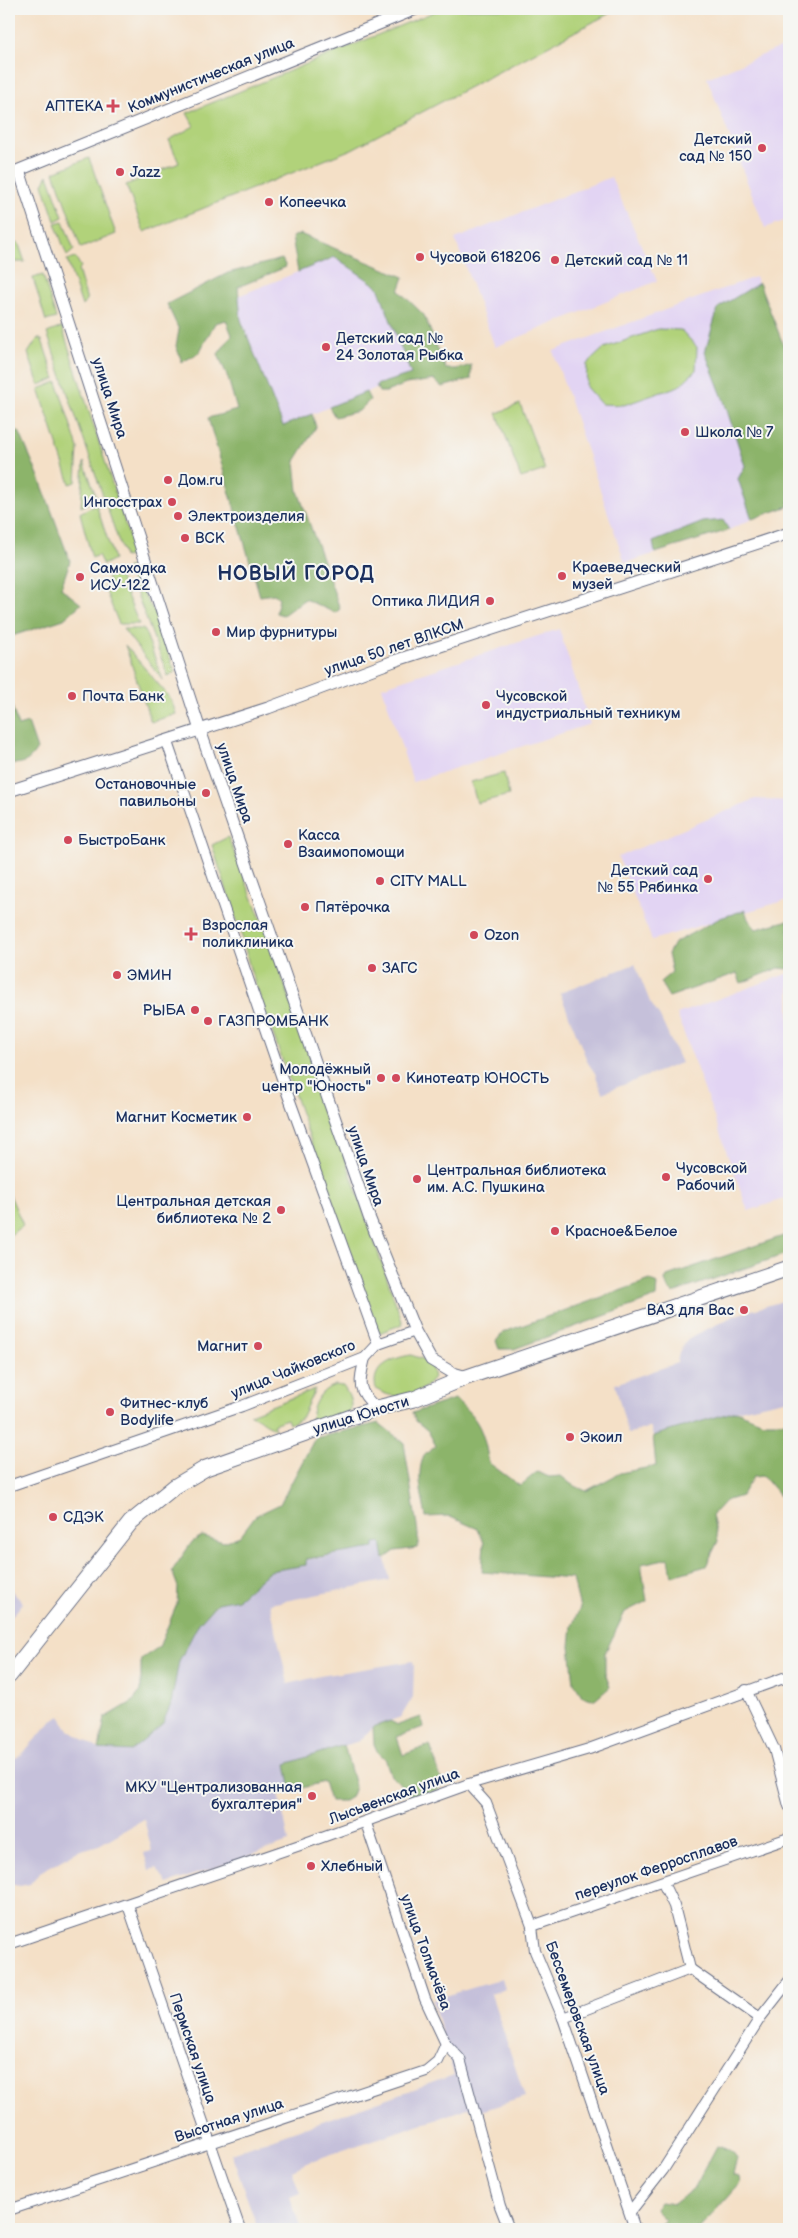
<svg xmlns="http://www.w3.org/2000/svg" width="798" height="2238" viewBox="0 0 798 2238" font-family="'Balsamiq Sans',sans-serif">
  <rect width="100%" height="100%" fill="#f6f6f2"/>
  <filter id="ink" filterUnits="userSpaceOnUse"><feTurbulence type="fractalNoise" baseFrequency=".02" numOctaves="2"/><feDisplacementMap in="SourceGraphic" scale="10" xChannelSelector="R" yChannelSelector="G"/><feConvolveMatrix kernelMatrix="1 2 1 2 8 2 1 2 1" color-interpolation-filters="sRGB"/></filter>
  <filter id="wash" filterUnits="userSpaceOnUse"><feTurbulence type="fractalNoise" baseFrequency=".0096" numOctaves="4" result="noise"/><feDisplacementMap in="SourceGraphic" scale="20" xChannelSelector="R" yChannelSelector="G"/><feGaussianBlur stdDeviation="1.12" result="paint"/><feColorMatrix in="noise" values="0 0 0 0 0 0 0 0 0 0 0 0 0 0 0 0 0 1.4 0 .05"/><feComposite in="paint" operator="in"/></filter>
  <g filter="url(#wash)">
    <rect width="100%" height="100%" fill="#f4e0c7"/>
    <!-- built -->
    <g fill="#e2d4f3">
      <path d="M789 44V219L765 228 707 78Z"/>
      <path d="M611 177 657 281 495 347 455 239Z"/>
      <path d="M335 257 378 287 411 374 283 426 233 298Z"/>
      <path d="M755 277 789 359V506L752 519 729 530 625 563 553 351Z"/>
      <path d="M559 629 590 724 413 782 382 687Z"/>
      <path d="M755 799 789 801V901H783L652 940 618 857Z"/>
      <path d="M789 973V1197L748 1211 677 1014Z"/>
    </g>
    <!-- industrial -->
    <g fill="#c5c0da">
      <path d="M635 964 650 1002 660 1017 681 1063 602 1093 595 1073 588 1063 560 993Z"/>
      <path d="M789 1299V1399L735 1411 653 1436 650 1427 628 1434 615 1384 677 1363 679 1352 689 1338 736 1315Z"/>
      <path d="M381 1542 390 1580 270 1604 288 1684 320 1676 413 1661 414 1666 413 1697 401 1717 373 1727 359 1741 286 1764 290 1785 278 1788 289 1842 167 1884 157 1868 149 1870 144 1853 152 1851 144 1819 99 1845 78 1851 40 1872 30 1884 20 1886 9 1884V1763L22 1754 51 1722 60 1716 70 1731 99 1749 131 1751 162 1725 171 1704 179 1661 199 1623 218 1603 238 1599 270 1571 306 1565 305 1560 374 1548V1543Z"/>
      <path d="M9 1588 23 1603 9 1620Z"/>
      <path d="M502 1979 505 1989 491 1994 525 2097 481 2111 468 2108 311 2161 292 2170 300 2193 290 2197 301 2229H258L231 2153 454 2075 432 2000Z"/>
    </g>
    <!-- green -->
    <g fill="#b1d27a" stroke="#66806c">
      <path d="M441 9H618L352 149 144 232 126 185 179 163 169 140 194 126 187 113Z"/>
      <path d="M89 158 116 234 81 248 54 172Z"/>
      <path d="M48 175 63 217 55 221 43 184Z"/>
      <path d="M63 221 74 250 67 256 55 223Z"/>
      <path d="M18 242 25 262H9V245Z"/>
      <path d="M76 258 81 267 78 270 87 300 82 306 67 260Z"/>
      <path d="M43 275 56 318 46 321 33 278Z"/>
      <path d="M62 327 135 555 124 557 47 333Z"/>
      <path d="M658 329 681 330 697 347 696 370 679 386 624 405 601 404 586 387 587 364 604 348Z"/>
      <path d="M38 338 42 340 55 379 39 385 28 353Z"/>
      <path d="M57 382 78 448 76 482 70 484 39 389Z"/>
      <path d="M520 404 545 470 521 478 497 413Z"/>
      <path d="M84 462 97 499 81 507Z"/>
      <path d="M96 504 114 559 103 565 98 555 92 558 80 513Z"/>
      <path d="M141 566C138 582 144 599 155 612L175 672 168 676 127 568Z"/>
      <path d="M117 571 139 624H119L104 587 109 584 107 575Z"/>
      <path d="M123 629H144L163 680Z"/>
      <path d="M125 645 171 699 176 714 151 722Z"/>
      <path d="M504 773 509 795 477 803 471 782Z"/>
      <path d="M228 837 267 934 403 1324 379 1333 250 969 243 940 212 845Z"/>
      <path d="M9 1193 23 1225 9 1236Z"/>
      <path d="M411 1355 423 1359 431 1364 434 1378C420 1397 395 1402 376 1389 370 1367 392 1358 411 1355Z"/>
      <path d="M335 1385 343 1386C349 1395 353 1402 350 1412L318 1422 311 1420C312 1404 320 1390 335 1385Z"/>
      <path d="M315 1389 301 1418 289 1424 287 1419 273 1424 275 1429 250 1414Z"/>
    </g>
    <!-- forest -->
    <g fill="#8cb46a" stroke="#547264">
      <path d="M300 234 404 277 399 291 424 315 446 369H458L471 365V379L442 387 434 380 406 384 386 392H379L376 385 411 374 378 287 335 257 298 272 292 237Z"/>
      <path d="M282 259 286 267 238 287 241 320 283 426 312 414 316 427 295 461 298 491 340 609 335 613 305 599 283 615 276 613 279 598 274 594 260 596 208 418 237 410 228 378 218 354 232 335 226 320 215 323 199 353 182 362 176 346 179 330 167 304 228 273Z"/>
      <path d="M759 283 789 359V506L752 519 738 479 745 466 724 401 705 352 718 308Z"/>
      <path d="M366 392 370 400 359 411 335 417 329 407Z"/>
      <path d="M9 431H19L39 477 70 561 61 588 81 604 64 619 9 637Z"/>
      <path d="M723 520 729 530 655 553 653 542 703 522Z"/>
      <path d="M9 696 18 726 28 723 37 749C29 762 24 764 9 764Z"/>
      <path d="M745 910 748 919 756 929 789 920V969L779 968 741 983 737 973 669 997 660 982 672 972 668 954 674 943 720 918Z"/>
      <path d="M789 1234V1253L673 1293 667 1287 665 1280 667 1276Z"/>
      <path d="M650 1280 657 1284 656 1297 514 1349H499L496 1341 504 1332Z"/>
      <path d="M455 1399C481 1421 483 1431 489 1463L520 1486 537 1472 549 1477 561 1476 571 1484 586 1491 620 1473 656 1466 653 1436 736 1411 763 1422H789V1501L785 1502 763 1476 753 1477 741 1496 725 1501 712 1515 718 1541 706 1566 672 1576 669 1558 641 1564 647 1601 625 1612 605 1653V1673L610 1687 595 1700 582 1696 574 1683 570 1646 572 1626 580 1608 573 1579 482 1572 484 1543 478 1529 448 1516 426 1517C423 1498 415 1475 424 1456 427 1452 433 1449 436 1446L428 1431 416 1421 412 1413Z"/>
      <path d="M379 1423 404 1443 418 1533V1548L395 1551 384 1559 381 1542 374 1543V1548L306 1559V1565L270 1571 238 1599 217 1603 199 1623 179 1661 171 1704 162 1725 131 1751 99 1749 105 1718 132 1702 141 1691V1659L159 1647 177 1604 178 1587 172 1571 192 1542 202 1536 224 1542 240 1536 255 1516 280 1504 315 1438Z"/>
      <path d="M421 1717 423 1727 397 1737 403 1755 430 1745 442 1782 438 1790C431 1791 421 1797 415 1797 407 1796 399 1780 391 1776L385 1758 378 1753 374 1744 373 1727 390 1721 398 1725Z"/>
      <path d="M344 1745 355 1786 352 1796 344 1801H330L324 1782 295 1790 290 1785 286 1764Z"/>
      <path d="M717 2146 732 2151 737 2158 733 2175 739 2177 740 2183 699 2229H654L665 2219 655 2209 660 2202 674 2204 695 2187Z"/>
    </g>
  </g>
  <g filter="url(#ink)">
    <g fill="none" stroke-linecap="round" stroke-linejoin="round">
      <defs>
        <g id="minor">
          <path d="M9 174 19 170"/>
          <path d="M167 742 285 1087 378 1344"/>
          <path d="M365 1358C359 1382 356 1391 377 1408"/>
          <path d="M9 1486 242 1406 365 1358 378 1344 415 1331"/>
          <path d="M746 1690 774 1749 789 1806"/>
          <path d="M469 1784 486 1803 532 1926 535 1951 563 2018 635 2229"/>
          <path d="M366 1823 425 1999 446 2044 460 2059 500 2206 509 2229"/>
          <path d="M663 1883 674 1906 690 1969"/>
          <path d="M128 1905 240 2229"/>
          <path d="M532 1926 789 1838"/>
          <path d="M9 1944 300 1845 469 1784 589 1749 789 1676"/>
          <path d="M563 2018 690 1969 760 2018"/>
          <path d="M9 2210 426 2071 438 2061 446 2044"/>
          <path d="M630 2212 663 2170 760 2018 789 1981"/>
        </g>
        <g id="tertiary">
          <path d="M416 9 19 170 200 730 369 1217 415 1331 431 1360 453 1373 467 1377"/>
          <path d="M9 791 268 708 394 661 789 533"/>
        </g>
        <path id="primary" d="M9 1676 131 1522 174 1487 206 1468 377 1408 414 1399 467 1377 789 1268"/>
      </defs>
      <!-- minor casing -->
      <use href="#minor" stroke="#676d83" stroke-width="12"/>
      <!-- tertiary casing -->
      <use href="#tertiary" stroke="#676d83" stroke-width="13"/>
      <!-- primary casing -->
      <use href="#primary" stroke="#676d83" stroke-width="17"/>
      <!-- minor -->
      <use href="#minor" stroke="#fff" stroke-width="10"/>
      <!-- tertiary -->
      <use href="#tertiary" stroke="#fff" stroke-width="11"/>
      <!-- primary -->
      <use href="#primary" stroke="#fff" stroke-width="15"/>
    </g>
  </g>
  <!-- markers -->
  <g fill="#d1495b" stroke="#f6f6f2" stroke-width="2">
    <path d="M110.5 98.5h5v5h5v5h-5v5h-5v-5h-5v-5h5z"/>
    <circle cx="762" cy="148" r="5"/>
    <circle cx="120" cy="172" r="5"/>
    <circle cx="269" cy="202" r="5"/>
    <circle cx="420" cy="257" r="5"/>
    <circle cx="555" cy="260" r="5"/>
    <circle cx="326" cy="347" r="5"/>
    <circle cx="685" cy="432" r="5"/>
    <circle cx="168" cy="480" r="5"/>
    <circle cx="172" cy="502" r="5"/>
    <circle cx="178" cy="516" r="5"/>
    <circle cx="185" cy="538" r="5"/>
    <circle cx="562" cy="576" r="5"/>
    <circle cx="80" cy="577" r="5"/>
    <circle cx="490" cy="601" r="5"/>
    <circle cx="216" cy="632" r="5"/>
    <circle cx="72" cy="696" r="5"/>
    <circle cx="486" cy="705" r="5"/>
    <circle cx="206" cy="793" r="5"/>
    <circle cx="68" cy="840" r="5"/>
    <circle cx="288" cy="844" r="5"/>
    <circle cx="708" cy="879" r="5"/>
    <circle cx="380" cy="881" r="5"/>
    <circle cx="305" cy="907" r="5"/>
    <path d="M188.5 926.5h5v5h5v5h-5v5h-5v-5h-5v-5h5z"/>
    <circle cx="474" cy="935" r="5"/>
    <circle cx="372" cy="968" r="5"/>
    <circle cx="117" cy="975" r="5"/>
    <circle cx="195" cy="1010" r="5"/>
    <circle cx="208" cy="1021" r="5"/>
    <circle cx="381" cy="1078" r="5"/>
    <circle cx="396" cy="1078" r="5"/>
    <circle cx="247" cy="1117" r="5"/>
    <circle cx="666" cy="1177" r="5"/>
    <circle cx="417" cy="1179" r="5"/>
    <circle cx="281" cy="1210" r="5"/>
    <circle cx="555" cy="1231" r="5"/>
    <circle cx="744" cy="1310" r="5"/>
    <circle cx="258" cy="1346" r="5"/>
    <circle cx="110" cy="1412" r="5"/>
    <circle cx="570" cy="1437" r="5"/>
    <circle cx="53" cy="1517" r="5"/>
    <circle cx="312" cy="1796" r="5"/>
    <circle cx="311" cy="1866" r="5"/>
  </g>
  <g text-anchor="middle" stroke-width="4" stroke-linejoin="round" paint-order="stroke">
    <!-- street labels -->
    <g font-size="15" fill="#1b2f5e" stroke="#f6f6f2">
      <text transform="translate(211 75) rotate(-22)" y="5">Коммунистическая улица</text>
      <text transform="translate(110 398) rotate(72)" y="5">улица Мира</text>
      <text transform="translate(394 647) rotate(-19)" y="5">улица 50 лет ВЛКСМ</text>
      <text transform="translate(235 783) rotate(71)" y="5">улица Мира</text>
      <text transform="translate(366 1166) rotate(71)" y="5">улица Мира</text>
      <text transform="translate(293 1369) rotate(-22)" y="5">улица Чайковского</text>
      <text transform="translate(361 1415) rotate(-17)" y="5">улица Юности</text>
      <text transform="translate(394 1796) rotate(-20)" y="5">Лысьвенская улица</text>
      <text transform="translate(656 1868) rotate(-19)" y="5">переулок Ферросплавов</text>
      <text transform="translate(426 1952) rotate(70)" y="5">улица Толмачёва</text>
      <text transform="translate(578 2018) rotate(70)" y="5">Бессемеровская улица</text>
      <text transform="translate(193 2048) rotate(71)" y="5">Пермская улица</text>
      <text transform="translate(229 2120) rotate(-18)" y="5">Высотная улица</text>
    </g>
    <!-- poi labels -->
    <g font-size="15" fill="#1b2f5e" stroke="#f6f6f2" text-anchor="start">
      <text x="103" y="111" text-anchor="end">АПТЕКА</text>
      <text x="752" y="144" text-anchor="end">Детский<tspan x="752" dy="17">сад № 150</tspan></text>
      <text x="130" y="177">Jazz</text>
      <text x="279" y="207">Копеечка</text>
      <text x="430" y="262">Чусовой 618206</text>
      <text x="565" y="265">Детский сад № 11</text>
      <text x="336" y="343">Детский сад №<tspan x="336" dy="17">24 Золотая Рыбка</tspan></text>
      <text x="695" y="437">Школа № 7</text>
      <text x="178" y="485">Дом.ru</text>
      <text x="162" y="507" text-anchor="end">Ингосстрах</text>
      <text x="188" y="521">Электроизделия</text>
      <text x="195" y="543">ВСК</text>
      <text x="572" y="572">Краеведческий<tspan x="572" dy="17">музей</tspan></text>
      <text x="90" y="573">Самоходка<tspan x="90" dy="17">ИСУ-122</tspan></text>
      <text x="480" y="606" text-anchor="end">Оптика ЛИДИЯ</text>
      <text x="226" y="637">Мир фурнитуры</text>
      <text x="82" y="701">Почта Банк</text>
      <text x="496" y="701">Чусовской<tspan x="496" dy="17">индустриальный техникум</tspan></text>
      <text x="196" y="789" text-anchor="end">Остановочные<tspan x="196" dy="17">павильоны</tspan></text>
      <text x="298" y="840">Касса<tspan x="298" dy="17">Взаимопомощи</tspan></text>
      <text x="78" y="845">БыстроБанк</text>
      <text x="698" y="875" text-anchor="end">Детский сад<tspan x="698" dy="17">№ 55 Рябинка</tspan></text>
      <text x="390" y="886">CITY MALL</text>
      <text x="315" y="912">Пятёрочка</text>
      <text x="202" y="930">Взрослая<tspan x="202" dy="17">поликлиника</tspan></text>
      <text x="484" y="940">Ozon</text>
      <text x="382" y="973">ЗАГС</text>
      <text x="127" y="980">ЭМИН</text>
      <text x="185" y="1015" text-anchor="end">РЫБА</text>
      <text x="218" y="1026">ГАЗПРОМБАНК</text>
      <text x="371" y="1074" text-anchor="end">Молодёжный<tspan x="371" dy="17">центр "Юность"</tspan></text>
      <text x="406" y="1083">Кинотеатр ЮНОСТЬ</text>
      <text x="237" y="1122" text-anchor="end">Магнит Косметик</text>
      <text x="676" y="1173">Чусовской<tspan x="676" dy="17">Рабочий</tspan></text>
      <text x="427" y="1175">Центральная библиотека<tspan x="427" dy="17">им. А.С. Пушкина</tspan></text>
      <text x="271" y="1206" text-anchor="end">Центральная детская<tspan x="271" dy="17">библиотека № 2</tspan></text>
      <text x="565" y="1236">Красное&amp;Белое</text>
      <text x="734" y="1315" text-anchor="end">ВАЗ для Вас</text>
      <text x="248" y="1351" text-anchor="end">Магнит</text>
      <text x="120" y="1408">Фитнес-клуб<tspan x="120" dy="17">Bodylife</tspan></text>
      <text x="580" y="1442">Экоил</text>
      <text x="63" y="1522">СДЭК</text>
      <text x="302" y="1792" text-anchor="end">МКУ "Централизованная<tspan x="302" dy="17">бухгалтерия"</tspan></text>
      <text x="321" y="1871">Хлебный</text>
    </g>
    <!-- district labels -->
    <g font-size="20" font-weight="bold" letter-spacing="1" fill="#1b2f5e" stroke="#f6f6f2">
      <text x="296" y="580">НОВЫЙ ГОРОД</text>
    </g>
  </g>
  <!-- margin -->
  <rect width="798" height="2238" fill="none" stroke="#f6f6f2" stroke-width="30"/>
</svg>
